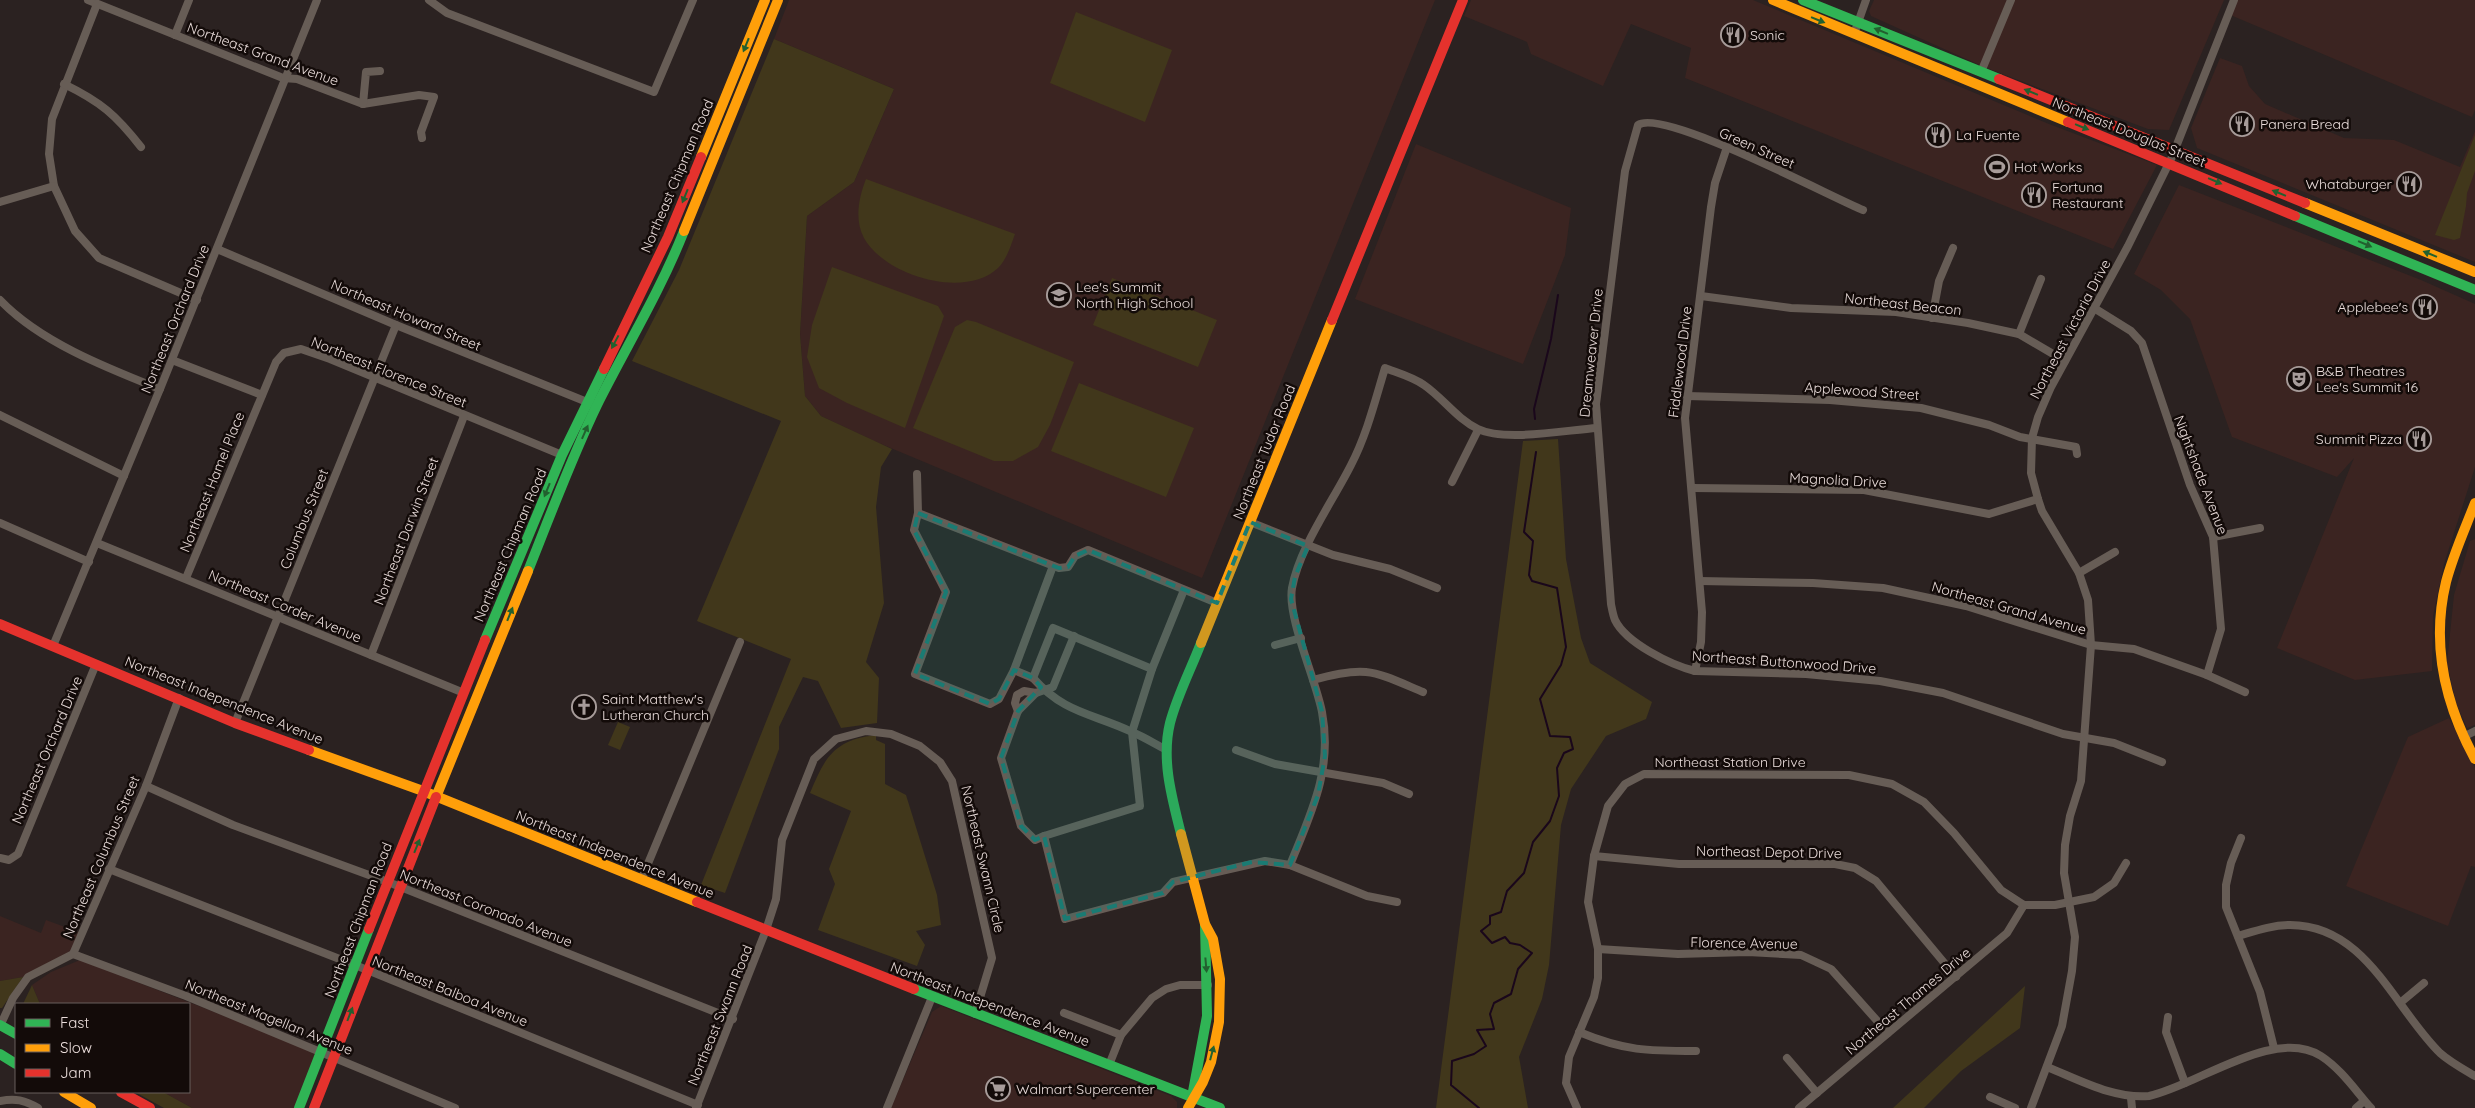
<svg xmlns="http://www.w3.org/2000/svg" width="2475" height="1108" viewBox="0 0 2475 1108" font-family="Quicksand,sans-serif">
  <rect width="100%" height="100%" fill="#2b2221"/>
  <!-- built -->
  <g fill="#3b2421">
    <path d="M789 0H1435L1202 578 874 441 821 416 805 396 800 334 807 216 854 182 894 89 774 39Z"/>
    <path d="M1471 0H1753L2049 124 2157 165 2113 249 1685 78 1691 48 1631 24 1603 86 1531 54 1527 42 1464 16Z"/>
    <path d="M1874 0H2224L2169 130 2148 129 1984 67 1871 16 1869 11Z"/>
    <path d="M2234 0H2475V110L2472 117 2228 14Z"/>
    <path d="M2220 58 2242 66 2249 86 2265 104 2344 138 2394 140 2460 167 2475 131V262L2197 148 2191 128Z"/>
    <path d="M1416 144 1571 208 1565 255 1523 364 1355 299Z"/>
    <path d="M2179 185 2421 280 2475 304V467L2444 564 2433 616 2432 671 2355 680 2277 648 2354 458 2337 477 2232 437 2190 319 2161 290 2134 274Z"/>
    <path d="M2475 539V725L2467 728 2456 703 2447 663 2454 595 2470 541Z"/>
    <path d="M2449 718 2475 768V867L2471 866 2448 926 2346 886 2408 737Z"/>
    <path d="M0 916 41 933 46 920 84 934 69 953 29 976 0 981Z"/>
    <path d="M80 960 315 1051 318 1055 299 1108H192L163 1092H189V1004H40L32 985 51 972Z"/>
    <path d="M941 1006 1171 1096 1177 1102V1108H891L932 1012Z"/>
  </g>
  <!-- green -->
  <g fill="#41371b">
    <path d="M1076 12 1172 50 1145 122 1050 83Z"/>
    <path d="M774 39 894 89 854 182 807 216 800 334 805 396 821 416 892 449 881 467 876 507 884 603 866 662 879 678 877 723 841 728 818 681 803 677 779 727V749L725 893 701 885 791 659 697 621 781 421 632 361 679 270Z"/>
    <path d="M2475 135V171L2467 193 2466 206 2460 238 2454 240 2435 235Z"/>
    <path d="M866 179 1015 234C1011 245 1007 259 998 268 964 300 884 275 864 238 854 219 859 197 866 179Z"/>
    <path d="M832 267 938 306 944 316 905 428 847 403 819 388 807 357 812 325Z"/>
    <path d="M1112 278 1217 320 1198 367 1093 325Z"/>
    <path d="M967 320 976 322 1074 362 1050 425 1038 447 1013 461H994L913 428 955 327Z"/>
    <path d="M1079 383 1194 428 1166 497 1051 451Z"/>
    <path d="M1558 439 1566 559 1581 638 1590 663 1652 702 1646 719 1606 736 1571 789 1561 825 1549 965 1542 999 1519 1057 1528 1108H1436L1523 441Z"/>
    <path d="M618 722 630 727 620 750 608 745Z"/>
    <path d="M876 735V740L885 744V784L906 795 937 895 941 925 916 931 925 945 917 966 818 930 835 884 829 869 851 811 810 793C825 757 834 740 876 735Z"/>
    <path d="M23 977 2 1008H0V981Z"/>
    <path d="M32 985 40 1004H23Z"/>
    <path d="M2025 986 2020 1028 1961 1071 1924 1108H1893Z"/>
    <path d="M135 1092H163L192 1108H164Z"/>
  </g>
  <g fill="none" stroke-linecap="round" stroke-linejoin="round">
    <!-- stream -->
    <g stroke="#1a071b" stroke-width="2">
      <path d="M1535 419 1534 409 1551 339 1558 295"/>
      <path d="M1479 1108 1451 1085 1452 1061 1474 1054 1486 1046 1477 1030 1494 1029 1490 1014 1494 1003 1511 994 1518 969 1532 953 1520 945 1510 943 1505 937 1492 943 1481 931 1490 924V916L1501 912 1507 891 1524 873 1533 842 1550 821 1559 796 1557 768 1564 753 1573 749 1570 737 1550 736 1540 699 1561 665 1566 647 1557 588 1532 581 1529 575 1533 541 1524 532 1536 452"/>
    </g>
    <!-- street -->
    <g stroke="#675d56" stroke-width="8">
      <path d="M88 0 283 78 297 79 363 104 419 95 434 97 421 132 422 138"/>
      <path d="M429 0 447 13 654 92 693 0"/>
      <path d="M97 4 52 119 49 154 54 186 75 231 99 258 197 300"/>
      <path d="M1854 34 1866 0"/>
      <path d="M175 35 189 0"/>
      <path d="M1981 72 2011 0"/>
      <path d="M64 84C101 102 116 115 141 147"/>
      <path d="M363 104 366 72 380 71"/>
      <path d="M0 202 54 186"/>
      <path d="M1863 210C1829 196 1663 108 1638 125L1625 171 1596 404 1611 604C1612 609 1613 615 1615 620 1626 643 1671 665 1695 671L1806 674 1880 681 1943 693 2063 734 2114 743 2162 762"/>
      <path d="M217 249 396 325 592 404"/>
      <path d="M1701 296 1791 308 1896 312 1968 323 2019 334 2065 361"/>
      <path d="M0 300C40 342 107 368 160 389"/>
      <path d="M2094 308 2131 331 2142 343 2190 485 2213 537 2221 629 2207 675"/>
      <path d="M1932 318 1939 281 1953 248"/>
      <path d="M2019 334 2041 279"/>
      <path d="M172 360 262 395"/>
      <path d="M1687 396 1830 400 1921 408 1989 425 2020 437 2076 447 2077 454"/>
      <path d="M0 415 124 476"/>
      <path d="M917 474 918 513 1059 568 1068 567 1075 556 1088 550 1217 603"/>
      <path d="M1452 482 1478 430"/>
      <path d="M1693 488 1864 490 1989 514 2038 499"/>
      <path d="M918 513 914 530 946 592 915 674 990 704 999 699 1014 670 1053 566"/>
      <path d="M1250 522 1333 555 1390 569 1437 588"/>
      <path d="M0 523 89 562"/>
      <path d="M2213 537 2260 528"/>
      <path d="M97 543 464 693"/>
      <path d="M2079 573 2115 552"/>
      <path d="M186 578 276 362 284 353 301 349 330 359 562 455"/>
      <path d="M1700 581 1813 583 1883 588 1966 606 2091 645 2134 649 2207 675 2245 692"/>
      <path d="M1275 645 1301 638"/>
      <path d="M53 646 160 389 317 0"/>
      <path d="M371 655 464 416"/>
      <path d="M1014 670 1033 678 1053 628 1152 669"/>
      <path d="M1695 671 1701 642 1702 612 1685 418 1711 207 1715 183 1727 147"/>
      <path d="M1033 678C1065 714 1092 713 1132 732 1144 737 1155 744 1167 750"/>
      <path d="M1313 680C1367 665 1373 671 1423 692"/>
      <path d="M1036 693 1018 711 1001 758 1021 826 1035 840 1044 836 1065 919 1163 893 1173 882 1265 861 1290 865 1367 896 1397 902"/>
      <path d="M1018 711 1015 703 1017 695 1024 691 1036 693 1053 687 1074 636"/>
      <path d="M235 723 396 325"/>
      <path d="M2463 737 2475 731"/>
      <path d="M1236 750 1275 764 1383 783 1409 794"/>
      <path d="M146 786 233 825 388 882 733 1019"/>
      <path d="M1044 836 1140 806 1132 732 1152 669 1184 590"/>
      <path d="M2241 838 2231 863 2226 885V907L2260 992 2274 1048"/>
      <path d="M1594 856 1679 864H1835L1855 868 1876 881 1956 977"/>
      <path d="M0 858 9 860 18 854 96 664"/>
      <path d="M1290 865C1311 813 1333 770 1322 712 1316 680 1287 617 1292 588 1299 548 1333 501 1351 465 1367 434 1375 401 1385 368 1398 373 1413 377 1424 385 1443 398 1457 419 1478 429 1505 442 1566 430 1597 428"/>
      <path d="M109 869 355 965 698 1105"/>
      <path d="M642 878 740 642"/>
      <path d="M2238 936C2255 931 2272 925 2290 925 2366 925 2394 1008 2440 1053 2450 1062 2463 1069 2475 1076"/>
      <path d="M1598 949 1678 954 1748 952 1801 955 1831 969 1888 1033"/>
      <path d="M73 954 186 996 455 1108"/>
      <path d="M2400 1003 2424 983"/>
      <path d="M1064 1013 1121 1035"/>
      <path d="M2168 1017 2166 1032 2185 1083"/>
      <path d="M0 1026 13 998 28 977 73 954 146 786 179 698"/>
      <path d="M1579 1032C1625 1051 1647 1051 1696 1051"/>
      <path d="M1787 1058 1817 1093"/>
      <path d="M1109 1065 1121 1035 1152 998 1166 989 1180 985H1208"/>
      <path d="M2047 1067C2080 1080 2113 1099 2149 1096 2197 1086 2274 1026 2321 1056 2341 1069 2355 1090 2371 1108"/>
      <path d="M1990 1097 2015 1108"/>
      <path d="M2131 1098 2132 1108"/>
      <path d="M0 1101C15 1098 25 1100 38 1108"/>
      <path d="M696 1108 766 930 776 899 782 840 814 759 836 739 866 731 891 734 920 746 940 762 952 781 992 958 975 1014"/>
      <path d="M887 1108 932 997"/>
      <path d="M1577 1108 1566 1083 1569 1057 1594 997 1598 978V949L1588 902 1594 856 1608 806 1625 784 1644 774 1849 775 1892 784 1924 802 1954 833 2001 890 2024 905H2055L2094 897 2114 883 2126 863"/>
      <path d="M1799 1108 2007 933 2024 905"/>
      <path d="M2031 1108 2062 1026 2072 971 2075 937 2064 873 2065 845 2070 816 2081 781 2091 645 2088 600 2079 573 2042 511 2038 499 2031 473 2032 438 2038 417 2051 387 2128 246 2172 157 2234 0"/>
      <path d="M2356 1108 2364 1101"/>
    </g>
    <!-- fast -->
    <g stroke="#30b455" stroke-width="10">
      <path d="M1803 0 1999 79"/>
      <path d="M2295 216 2475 290"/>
      <path d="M528 571C550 516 571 459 597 405 626 347 660 292 684 231"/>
      <path d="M485 640 562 455 604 369"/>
      <path d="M1181 834C1172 798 1161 760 1170 723 1177 696 1191 669 1201 643"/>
      <path d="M914 989 1220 1108"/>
      <path d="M0 1025 16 1034"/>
      <path d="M0 1054 16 1064"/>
      <path d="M1192 1097 1207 1016 1205 924"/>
      <path d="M299 1108 369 929"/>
    </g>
    <!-- slow -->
    <g stroke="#ff9f0a" stroke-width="10">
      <path d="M1773 0 2068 122"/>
      <path d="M701 157 765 0"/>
      <path d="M2305 203 2475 272"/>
      <path d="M684 231 778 0"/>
      <path d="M2475 503C2465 529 2453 555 2446 582 2431 644 2445 704 2475 759"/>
      <path d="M1201 643 1332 320"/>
      <path d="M309 750 423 791 697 902"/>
      <path d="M436 797 528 571"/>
      <path d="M1181 834 1205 924 1213 939 1220 979 1219 1022 1211 1062 1203 1082 1188 1108"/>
      <path d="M64 1092 91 1108"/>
    </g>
    <!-- jam -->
    <g stroke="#e5322d" stroke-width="10">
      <path d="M1999 79 2305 203"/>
      <path d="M2068 122 2295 216"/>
      <path d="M1332 320 1463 0"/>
      <path d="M604 369 668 237 701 157"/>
      <path d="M0 624 235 723 309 750"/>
      <path d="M697 902 914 989"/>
      <path d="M369 929 485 640"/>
      <path d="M121 1092 150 1108"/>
      <path d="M314 1108 436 797"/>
    </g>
  </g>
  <!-- one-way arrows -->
  <defs><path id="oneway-solid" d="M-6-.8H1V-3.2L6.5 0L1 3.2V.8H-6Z" transform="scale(1.25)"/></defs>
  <g fill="#22602f">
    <use href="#oneway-solid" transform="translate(1818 20) rotate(22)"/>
    <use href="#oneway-solid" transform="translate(1881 31) rotate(-158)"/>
    <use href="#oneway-solid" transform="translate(746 45) rotate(112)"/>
    <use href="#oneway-solid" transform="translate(2031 92) rotate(-158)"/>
    <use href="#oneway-solid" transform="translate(2082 127) rotate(22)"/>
    <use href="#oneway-solid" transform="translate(2215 181) rotate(23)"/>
    <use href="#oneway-solid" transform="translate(2279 193) rotate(-158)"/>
    <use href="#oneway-solid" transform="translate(685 196) rotate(112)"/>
    <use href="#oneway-solid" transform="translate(2365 244) rotate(23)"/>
    <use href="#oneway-solid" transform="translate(2430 254) rotate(-158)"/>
    <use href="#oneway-solid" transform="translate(615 342) rotate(118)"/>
    <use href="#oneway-solid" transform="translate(585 432) rotate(-66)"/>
    <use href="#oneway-solid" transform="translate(547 490) rotate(112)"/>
    <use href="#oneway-solid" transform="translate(510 614) rotate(-68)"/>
    <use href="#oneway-solid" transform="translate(417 846) rotate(-68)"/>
    <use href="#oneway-solid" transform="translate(1206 965) rotate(85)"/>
    <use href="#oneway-solid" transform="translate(350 1014) rotate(-69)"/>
    <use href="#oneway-solid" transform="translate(1212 1053) rotate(-75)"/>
  </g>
  <!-- marked area -->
  <path fill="#1a7b73" fill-opacity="0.2" stroke="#1a7b73" stroke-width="4" stroke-dasharray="10 6" stroke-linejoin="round" d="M918 513 1059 568 1068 567 1075 556 1088 550 1217 603 1250 522 1308 546 1295 577 1291 599 1322 711 1325 756 1318 795 1290 865 1252 862 1173 882 1163 893 1065 919 1044 836 1035 840 1021 826 1001 758 1018 711 1041 687 1033 678 1014 670 999 699 990 704 915 674 946 592 914 530Z"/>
  <!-- icons -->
  <defs>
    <symbol id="restaurant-ring" viewBox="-11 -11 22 22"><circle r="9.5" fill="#130b09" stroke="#a79c9a" stroke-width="1.5"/><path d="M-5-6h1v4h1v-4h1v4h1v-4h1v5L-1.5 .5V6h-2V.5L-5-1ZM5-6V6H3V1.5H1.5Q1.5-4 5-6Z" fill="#a79c9a"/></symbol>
    <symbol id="stadium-ring" viewBox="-11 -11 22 22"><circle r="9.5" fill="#130b09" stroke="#a79c9a" stroke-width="1.5"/><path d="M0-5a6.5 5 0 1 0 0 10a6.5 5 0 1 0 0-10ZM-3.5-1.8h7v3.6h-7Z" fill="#a79c9a"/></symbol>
    <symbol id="school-ring" viewBox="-11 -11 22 22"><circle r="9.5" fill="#130b09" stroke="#a79c9a" stroke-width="1.5"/><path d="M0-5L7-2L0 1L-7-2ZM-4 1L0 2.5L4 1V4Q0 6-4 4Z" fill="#a79c9a"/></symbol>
    <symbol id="theatre-ring" viewBox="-11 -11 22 22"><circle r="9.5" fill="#130b09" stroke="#a79c9a" stroke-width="1.5"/><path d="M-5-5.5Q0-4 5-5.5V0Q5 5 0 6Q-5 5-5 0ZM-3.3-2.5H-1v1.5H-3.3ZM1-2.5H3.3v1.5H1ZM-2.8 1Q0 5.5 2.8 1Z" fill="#a79c9a"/></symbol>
    <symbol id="church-ring" viewBox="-11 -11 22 22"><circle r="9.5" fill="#130b09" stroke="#a79c9a" stroke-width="1.5"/><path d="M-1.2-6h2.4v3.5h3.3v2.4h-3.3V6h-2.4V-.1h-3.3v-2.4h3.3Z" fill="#a79c9a"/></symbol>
    <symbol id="supermarket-ring" viewBox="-11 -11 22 22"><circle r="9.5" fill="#130b09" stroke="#a79c9a" stroke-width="1.5"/><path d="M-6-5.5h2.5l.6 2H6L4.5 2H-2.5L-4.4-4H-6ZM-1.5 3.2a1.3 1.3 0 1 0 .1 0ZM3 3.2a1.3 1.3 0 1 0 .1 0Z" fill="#a79c9a"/></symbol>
  </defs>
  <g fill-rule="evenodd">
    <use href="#restaurant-ring" x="1719" y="21" width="28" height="28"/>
    <use href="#restaurant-ring" x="2228" y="110" width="28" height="28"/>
    <use href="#restaurant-ring" x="1924" y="121" width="28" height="28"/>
    <use href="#stadium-ring" x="1983" y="153" width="28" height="28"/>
    <use href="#restaurant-ring" x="2395" y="170" width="28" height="28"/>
    <use href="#restaurant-ring" x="2020" y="181" width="28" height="28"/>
    <use href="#school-ring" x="1045" y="281" width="28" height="28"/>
    <use href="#restaurant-ring" x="2411" y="293" width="28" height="28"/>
    <use href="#theatre-ring" x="2285" y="365" width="28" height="28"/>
    <use href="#restaurant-ring" x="2405" y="425" width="28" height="28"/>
    <use href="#church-ring" x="570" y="693" width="28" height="28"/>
    <use href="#supermarket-ring" x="984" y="1075" width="28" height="28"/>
  </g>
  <g text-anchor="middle" stroke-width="5" stroke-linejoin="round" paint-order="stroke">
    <!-- poi labels -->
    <g font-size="14" fill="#eadddb" stroke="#130b09" text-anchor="start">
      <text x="1750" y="40">Sonic</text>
      <text x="2260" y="129">Panera Bread</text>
      <text x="1956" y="140">La Fuente</text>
      <text x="2014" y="172">Hot Works</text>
      <text x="2392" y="189" text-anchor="end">Whataburger</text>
      <text x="2052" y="192">Fortuna<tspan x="2052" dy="16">Restaurant</tspan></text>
      <text x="1076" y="292">Lee's Summit<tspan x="1076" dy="16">North High School</tspan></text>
      <text x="2408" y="312" text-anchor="end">Applebee's</text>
      <text x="2316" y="376">B&amp;B Theatres<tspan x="2316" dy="16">Lee's Summit 16</tspan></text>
      <text x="2402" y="444" text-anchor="end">Summit Pizza</text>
      <text x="602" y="704">Saint Matthew's<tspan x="602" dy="16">Lutheran Church</tspan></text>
      <text x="1016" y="1094">Walmart Supercenter</text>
    </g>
    <!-- street labels -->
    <g font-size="14" fill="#eadddb" stroke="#130b09">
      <text transform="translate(263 54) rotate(20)" y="5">Northeast Grand Avenue</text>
      <text transform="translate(2129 132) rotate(22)" y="5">Northeast Douglas Street</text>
      <text transform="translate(1757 148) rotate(24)" y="5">Green Street</text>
      <text transform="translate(677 176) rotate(-67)" y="5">Northeast Chipman Road</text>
      <text transform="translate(1903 304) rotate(6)" y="5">Northeast Beacon</text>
      <text transform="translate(406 315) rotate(23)" y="5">Northeast Howard Street</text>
      <text transform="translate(175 319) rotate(-68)" y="5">Northeast Orchard Drive</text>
      <text transform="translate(2070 329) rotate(-62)" y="5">Northeast Victoria Drive</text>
      <text transform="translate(1591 353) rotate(-84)" y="5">Dreamweaver Drive</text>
      <text transform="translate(1680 362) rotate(-83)" y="5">Fiddlewood Drive</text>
      <text transform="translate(389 372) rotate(22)" y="5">Northeast Florence Street</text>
      <text transform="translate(1862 391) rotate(4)" y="5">Applewood Street</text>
      <text transform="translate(1264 452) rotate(-68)" y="5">Northeast Tudor Road</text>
      <text transform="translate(2201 475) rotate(69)" y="5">Nightshade Avenue</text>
      <text transform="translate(1838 480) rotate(3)" y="5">Magnolia Drive</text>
      <text transform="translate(212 482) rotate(-68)" y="5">Northeast Hamel Place</text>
      <text transform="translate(304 519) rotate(-68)" y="5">Columbus Street</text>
      <text transform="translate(406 531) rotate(-69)" y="5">Northeast Darwin Street</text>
      <text transform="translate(510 545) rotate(-67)" y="5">Northeast Chipman Road</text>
      <text transform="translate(285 606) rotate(23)" y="5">Northeast Corder Avenue</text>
      <text transform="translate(2009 608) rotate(16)" y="5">Northeast Grand Avenue</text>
      <text transform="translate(1784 662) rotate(4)" y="5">Northeast Buttonwood Drive</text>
      <text transform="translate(224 700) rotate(22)" y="5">Northeast Independence Avenue</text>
      <text transform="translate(47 750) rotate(-67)" y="5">Northeast Orchard Drive</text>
      <text x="1730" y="767">Northeast Station Drive</text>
      <text transform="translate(1769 852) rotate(1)" y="5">Northeast Depot Drive</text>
      <text transform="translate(615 854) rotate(22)" y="5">Northeast Independence Avenue</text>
      <text transform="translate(101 857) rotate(-67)" y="5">Northeast Columbus Street</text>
      <text transform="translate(983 859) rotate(77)" y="5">Northeast Swann Circle</text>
      <text transform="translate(486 908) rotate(22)" y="5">Northeast Coronado Avenue</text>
      <text transform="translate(358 920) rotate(-69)" y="5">Northeast Chipman Road</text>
      <text transform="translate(1744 943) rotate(1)" y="5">Florence Avenue</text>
      <text transform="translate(450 991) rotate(22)" y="5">Northeast Balboa Avenue</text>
      <text transform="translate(1908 1001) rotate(-40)" y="5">Northeast Thames Drive</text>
      <text transform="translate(990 1004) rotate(21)" y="5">Northeast Independence Avenue</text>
      <text transform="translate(720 1015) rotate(-68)" y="5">Northeast Swann Road</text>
      <text transform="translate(269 1017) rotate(22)" y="5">Northeast Magellan Avenue</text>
    </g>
  </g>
  <!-- legend -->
  <rect x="15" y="1003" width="175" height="90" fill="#130b09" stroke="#695f5d"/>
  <rect x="25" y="1019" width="25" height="8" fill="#30b455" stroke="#695f5d"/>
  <text x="60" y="1028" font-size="15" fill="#eadddb">Fast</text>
  <rect x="25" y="1044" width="25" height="8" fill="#ff9f0a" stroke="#695f5d"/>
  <text x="60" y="1053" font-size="15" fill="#eadddb">Slow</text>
  <rect x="25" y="1069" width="25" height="8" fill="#e5322d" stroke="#695f5d"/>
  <text x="60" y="1078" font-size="15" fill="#eadddb">Jam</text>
</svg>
